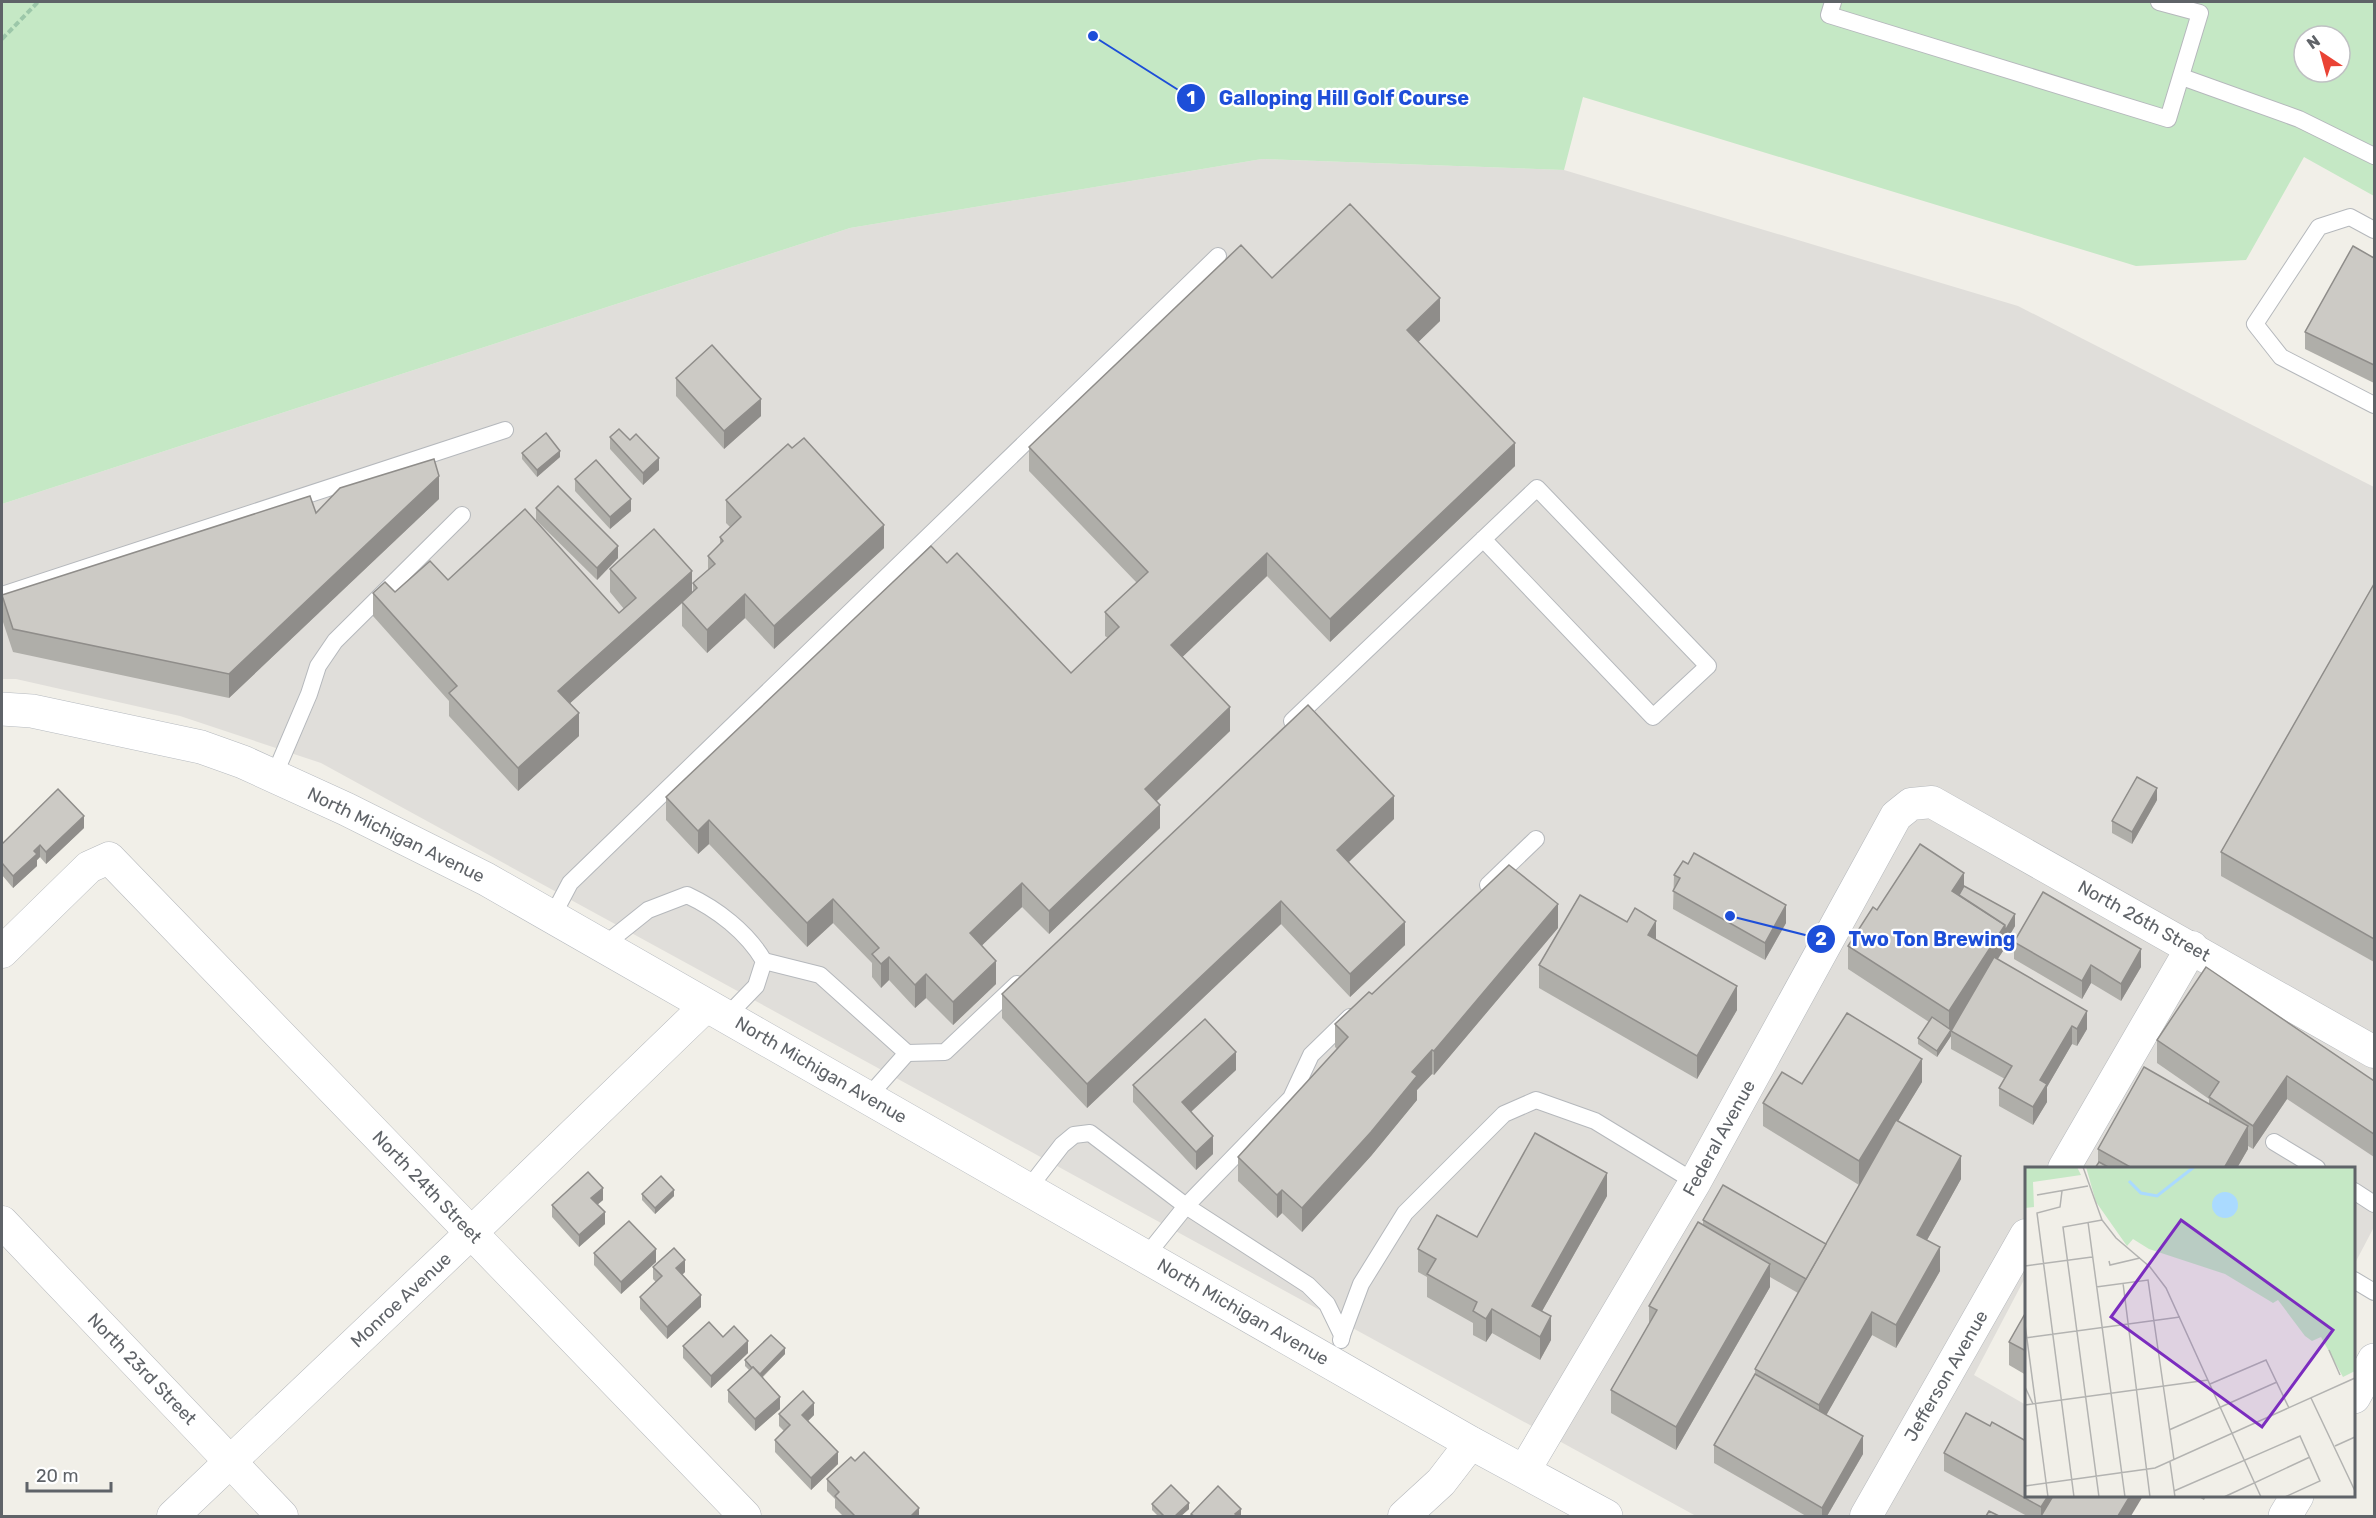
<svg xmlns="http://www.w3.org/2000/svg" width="2376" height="1518" viewBox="0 0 2376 1518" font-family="Rubik,sans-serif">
  <rect width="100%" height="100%" fill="#f1efe8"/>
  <!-- industrial -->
  <path fill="#e0deda" d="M1262 159 1564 170 2018 306 2374 487V1227L2354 1265V1168H2026V1276L1974 1375 2026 1405V1496L2052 1516H1696L321 763 180 716 16 679H2V504L850 228Z"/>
  <!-- green -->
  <path fill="#c5e8c5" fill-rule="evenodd" d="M2 2H2374V196L2304 157 2246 260 2136 266 1583 97 1564 170 1262 159 850 228 2 504ZM2304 36H2340V72H2304Z"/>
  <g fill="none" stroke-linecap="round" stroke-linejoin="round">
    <defs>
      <g id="lane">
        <path d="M1833 2 1829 15 2168 119 2200 13 2159 2"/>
        <path d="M2182 77 2299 119 2374 156"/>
        <path d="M2374 230 2350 217 2319 227 2255 324 2281 357 2374 405"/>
        <path d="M2 595 505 430"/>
        <path d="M1292 721 1537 488 1708 666 1653 717 1483 539"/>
        <path d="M274 776 309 694 318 666 335 641 462 515"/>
        <path d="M1488 885 1536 839"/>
        <path d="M552 917 570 883 1218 256"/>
        <path d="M603 946 648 910 687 895C717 909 747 932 764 961L756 986 726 1017"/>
        <path d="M764 961 820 975 907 1053 868 1097"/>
        <path d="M907 1053 945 1052 1017 984"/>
        <path d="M2274 1142 2317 1168"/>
        <path d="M1028 1189 1062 1145 1074 1135 1090 1133 1186 1206 1308 1285 1327 1304 1342 1335 1341 1340"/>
        <path d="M2354 1191 2374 1204"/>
        <path d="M1146 1256 1186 1206 1291 1098 1311 1055 1350 1017"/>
        <path d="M2354 1280 2374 1292"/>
        <path d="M1342 1335 1361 1284 1405 1213 1504 1114 1536 1100 1595 1121 1695 1182"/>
      </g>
      <g id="street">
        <path d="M2 952 89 867 109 858 745 1516"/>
        <path d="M2064 1168 2192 947"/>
        <path d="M2 1222 282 1516"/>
        <path d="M1524 1471 1695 1182 1896 816 1911 804 1932 802 2374 1052"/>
        <path d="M173 1516 471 1233 706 1006"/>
        <path d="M1404 1516 1441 1482 1471 1443"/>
        <path d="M1866 1516 2026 1235"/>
      </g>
      <g id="secondary">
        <path d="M2 709 32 711 201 747 243 762 346 809 486 879 1471 1443 1606 1516"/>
        <path d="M2354 1397 2374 1360"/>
        <path d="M2285 1516 2297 1496"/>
      </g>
    </defs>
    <!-- lane casing -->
    <use href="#lane" stroke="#b5b8bc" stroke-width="18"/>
    <!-- street casing -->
    <use href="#street" stroke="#b5b8bc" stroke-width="33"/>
    <!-- secondary casing -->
    <use href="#secondary" stroke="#b6babf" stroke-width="34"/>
    <!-- path -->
    <path stroke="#9cc7a9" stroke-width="4" stroke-dasharray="6 3" stroke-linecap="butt" d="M2 39 38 2"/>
    <!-- lane -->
    <use href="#lane" stroke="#fff" stroke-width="16"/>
    <!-- street -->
    <use href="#street" stroke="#fff" stroke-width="32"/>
    <!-- secondary -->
    <use href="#secondary" stroke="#fff" stroke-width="33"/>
  </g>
  <!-- wall -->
  <g fill="#afaea9">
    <path d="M2374 258V383L2305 349V332Z"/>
    <path d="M1272 278 1440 321 1418 342 1515 466 1330 642 1267 576 1182 657 1230 731 1157 801 1160 828 1049 934 1022 907 981 946 996 984 953 1025 926 998 915 1008 889 980 881 988 872 977V963L833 923 807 947 709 844 698 854 666 820V797L947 563 1071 673 1108 638 1105 636V612L1137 583 1029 471V447Z"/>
    <path d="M676 378 761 416 724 449 676 396Z"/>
    <path d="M610 437 659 470 643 485 610 449Z"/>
    <path d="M522 453 560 457 537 477 522 459Z"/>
    <path d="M575 479 631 511 610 529 575 491Z"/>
    <path d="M439 499 229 698 13 652 2 619V595L316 513Z"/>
    <path d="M726 500 884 548 774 649 745 618 707 653 682 626V603L570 703 579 736 518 791 449 716V701L373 616V593L395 592 448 580 619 613 624 609 610 592V569L692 593 693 591V583L708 570V556L720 544V537L730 527 726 523Z"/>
    <path d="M536 508 618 558 597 580 536 520Z"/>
    <path d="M2374 584V962L2221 876V852Z"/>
    <path d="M2157 800 2132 844 2112 833V821Z"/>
    <path d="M1394 819 1349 862 1405 945 1350 997 1281 924 1087 1108 1002 1018V994Z"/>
    <path d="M84 828 46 864 40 857 37 860V866L13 888 2 875V844Z"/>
    <path d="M1688 864 1786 923 1765 960 1673 909 1674 875Z"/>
    <path d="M1964 886 2015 926 2005 943V948L1997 959 2087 1029 2077 1046 2072 1044 2047 1087V1102L2033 1125 1999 1106V1088L2005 1079 1951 1049V1036L1937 1057 1918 1044V1038L1929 1022 1848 969V946L1877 910Z"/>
    <path d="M1558 928 1434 1075 1432 1074 1417 1090V1100L1371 1156 1302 1232 1282 1213 1277 1218 1238 1181V1157L1337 1049 1335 1047V1024L1372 994Z"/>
    <path d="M1656 939 1737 1010 1697 1079 1539 988V965Z"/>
    <path d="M2014 942 2141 967 2121 1001 2091 983 2082 999 2014 959Z"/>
    <path d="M2157 1040 2374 1081V1157L2287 1099 2253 1149 2248 1146V1149L2237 1168H2095L2098 1164V1149L2209 1104V1099L2157 1063Z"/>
    <path d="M1236 1070 1191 1112 1213 1154 1196 1170 1133 1102V1085Z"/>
    <path d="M1922 1082 1898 1121 1961 1179 1927 1240 1940 1271 1896 1348 1872 1335 1826 1415 1863 1454 1827 1516H1806L1714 1463V1445L1755 1374V1369L1798 1293 1770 1277V1287L1676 1450 1611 1413V1390L1649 1324V1306L1703 1225V1220L1826 1244 1868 1169 1859 1185 1763 1126V1103L1802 1084Z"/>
    <path d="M642 1194 674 1196 655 1214 642 1200Z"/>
    <path d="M1607 1196 1542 1311 1551 1340 1540 1360 1492 1333 1486 1342 1473 1335V1323L1427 1297V1277L1418 1272V1249L1477 1237Z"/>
    <path d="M603 1200 597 1205 605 1224 579 1247 552 1217V1205Z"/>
    <path d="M594 1253 656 1262 621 1294 594 1265Z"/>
    <path d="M653 1267 685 1272 682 1275 701 1307 667 1339 640 1309V1297L656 1282 653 1279Z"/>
    <path d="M2026 1312V1375L2009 1365V1342Z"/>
    <path d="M723 1337 748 1353 711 1388 683 1358V1346Z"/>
    <path d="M785 1354 763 1377 780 1409 755 1431 728 1402V1390L749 1370 745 1366V1360Z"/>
    <path d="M779 1414 814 1415 808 1421 838 1464 811 1490 775 1452V1440L784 1431 779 1426Z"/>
    <path d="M1990 1426 2131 1516H2027L1944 1471V1453Z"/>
    <path d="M827 1479 919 1516H843L835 1508V1499L827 1491Z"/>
    <path d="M2197 1496H2206L2204 1500Z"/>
    <path d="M1152 1504 1189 1509 1181 1516H1158L1152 1510Z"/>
  </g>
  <!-- shaded-wall -->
  <g fill="#8f8d8a">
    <path d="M1440 298V321L1407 353V330Z"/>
    <path d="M761 399V416L724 449V431Z"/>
    <path d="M1515 443V466L1330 642V619Z"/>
    <path d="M560 451V457L537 477V470Z"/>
    <path d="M659 458V470L643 485V473Z"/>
    <path d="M439 476V499L229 698V674Z"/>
    <path d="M631 499V511L610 529V517Z"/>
    <path d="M884 525V548L774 649V626Z"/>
    <path d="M618 546V558L597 580V568Z"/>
    <path d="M1267 553V576L1171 668V645Z"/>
    <path d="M692 571V594L558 714V691Z"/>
    <path d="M745 594V618L707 653V630Z"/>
    <path d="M1230 707V731L1145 812V789Z"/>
    <path d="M579 713V736L518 791V768Z"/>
    <path d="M2157 788V800L2132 844V832Z"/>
    <path d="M1394 796V819L1337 873V850Z"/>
    <path d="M1160 805V828L1049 934V911Z"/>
    <path d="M84 816V828L46 864V852Z"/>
    <path d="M709 820V844L698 854V831Z"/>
    <path d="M40 845V857L37 860V866L13 888V876Z"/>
    <path d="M1964 873V896L1958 905 1952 891Z"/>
    <path d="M1022 883V907L970 957V933Z"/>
    <path d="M833 899V923L807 947V923Z"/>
    <path d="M1281 901V924L1087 1108V1084Z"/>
    <path d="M1558 904V928L1434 1075V1051Z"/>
    <path d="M1786 905V923L1765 960V943Z"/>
    <path d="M2015 914V926L2005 943V931Z"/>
    <path d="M1656 921V944L1648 935Z"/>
    <path d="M1405 922V945L1350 997V974Z"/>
    <path d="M2005 925V948L1951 1031V1036L1937 1057V1051L1949 1034V1011Z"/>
    <path d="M2141 949V967L2121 1001V984Z"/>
    <path d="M889 957V980L881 988V964Z"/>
    <path d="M996 961V984L953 1025V1002Z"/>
    <path d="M2091 965V983L2082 999V981Z"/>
    <path d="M926 974V998L915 1008V985Z"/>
    <path d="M1737 986V1010L1697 1079V1056Z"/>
    <path d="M2087 1011V1029L2077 1046V1029Z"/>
    <path d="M2072 1026V1044L2047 1087V1102L2033 1125V1107L2040 1080Z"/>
    <path d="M1432 1050V1074L1417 1090V1100L1371 1156 1302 1232V1208L1412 1072Z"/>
    <path d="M1236 1052V1070L1182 1120V1102Z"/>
    <path d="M1922 1059V1082L1859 1185V1161Z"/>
    <path d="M2287 1076V1099L2253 1149V1126Z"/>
    <path d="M2248 1126V1149L2237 1168H2224Z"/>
    <path d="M1213 1136V1154L1196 1170V1152Z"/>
    <path d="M1961 1156V1179L1917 1258V1235Z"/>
    <path d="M1607 1173V1196L1532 1329V1306Z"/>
    <path d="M603 1188V1200L591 1210V1198Z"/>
    <path d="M674 1190V1196L655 1214V1208Z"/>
    <path d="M1282 1190V1213L1277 1218V1195Z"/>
    <path d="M605 1212V1224L579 1247V1235Z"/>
    <path d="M1940 1247V1271L1896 1348V1325Z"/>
    <path d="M656 1249V1262L621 1294V1282Z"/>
    <path d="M685 1260V1272L676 1280V1268Z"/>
    <path d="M1770 1264V1287L1676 1450V1427Z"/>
    <path d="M701 1295V1307L667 1339V1327Z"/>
    <path d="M1492 1309V1333L1486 1342V1319Z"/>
    <path d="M1872 1312V1335L1819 1428V1405Z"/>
    <path d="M1551 1316V1340L1540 1360V1337Z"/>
    <path d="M748 1341V1353L711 1388V1376Z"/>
    <path d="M785 1348V1354L759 1380V1374Z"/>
    <path d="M780 1397V1409L755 1431V1419Z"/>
    <path d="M814 1403V1415L802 1427V1415Z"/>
    <path d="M1863 1436V1454L1827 1516H1822V1508Z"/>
    <path d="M838 1452V1464L811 1490V1478Z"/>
    <path d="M2048 1496H2058L2041 1516V1507Z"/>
    <path d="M2130 1496H2143L2131 1516H2118Z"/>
    <path d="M1189 1503V1509L1181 1516H1175Z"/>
    <path d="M919 1508V1516H911Z"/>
    <path d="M1241 1509V1516H1235V1514Z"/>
  </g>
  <!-- building -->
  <g fill="#cccac5" stroke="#8f8d8a" stroke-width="1.5">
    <path d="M1350 204 1440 298 1407 330 1515 443 1330 619 1267 553 1171 645 1230 707 1145 789 1160 805 1049 911 1022 883 970 933 996 961 953 1002 926 974 915 985 889 957 881 964 872 954 879 948 833 899 807 923 709 820 698 831 666 797 931 546 947 563 957 553 1071 673 1119 627 1105 612 1148 572 1029 447 1241 245 1272 278Z"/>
    <path d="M2353 246 2374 258V365L2305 332Z"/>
    <path d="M712 345 761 399 724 431 676 378Z"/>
    <path d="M619 429 630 440 636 434 659 458 643 473 610 437Z"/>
    <path d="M546 433 560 451 537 470 522 453Z"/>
    <path d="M804 438 884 525 774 626 745 594 707 630 682 602 697 588 693 583 715 564 708 556 723 541 720 537 741 517 726 500 788 444 792 448Z"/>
    <path d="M434 459 439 476 229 674 13 629 2 595 310 496 316 513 340 488Z"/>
    <path d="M596 460 631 499 610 517 575 479Z"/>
    <path d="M558 486 618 546 597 568 536 508Z"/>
    <path d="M525 509 619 613 636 598 610 569 654 529 692 571 558 691 579 713 518 768 449 693 457 686 373 593 385 582 395 592 430 561 448 580Z"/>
    <path d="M2374 584V939L2221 852Z"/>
    <path d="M1308 705 1394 796 1337 850 1405 922 1350 974 1281 901 1087 1084 1002 994Z"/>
    <path d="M2137 777 2157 788 2132 832 2112 821Z"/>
    <path d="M58 789 84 816 46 852 40 845 34 851 37 854 13 876 2 863V844Z"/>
    <path d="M1920 844 1964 873 1952 891 2005 925 1949 1011 1848 946 1873 907 1877 910Z"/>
    <path d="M1694 853 1786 905 1765 943 1673 891 1680 878 1674 875 1683 861 1688 864Z"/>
    <path d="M1509 865 1558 904 1434 1051 1432 1050 1412 1072 1417 1076 1371 1132 1302 1208 1282 1190 1277 1195 1238 1157 1348 1037 1335 1024 1369 992 1372 994Z"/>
    <path d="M1964 886 2015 914 2005 931V925L1959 895Z"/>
    <path d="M2043 892 2141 949 2121 984 2091 965 2082 981 2014 942Z"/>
    <path d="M1580 895 1627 922 1635 908 1656 921 1648 935 1737 986 1697 1056 1539 965Z"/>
    <path d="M1994 957 2087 1011 2077 1029 2072 1026 2040 1080 2047 1084 2033 1107 1999 1088 2012 1066 1951 1031Z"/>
    <path d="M2206 967 2374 1081V1134L2287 1076 2253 1126 2209 1097 2219 1082 2157 1040Z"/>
    <path d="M1847 1013 1922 1059 1859 1161 1763 1103 1782 1072 1802 1084Z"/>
    <path d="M1932 1017 1951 1030 1937 1051 1918 1038Z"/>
    <path d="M1205 1019 1236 1052 1182 1102 1213 1136 1196 1152 1133 1085Z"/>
    <path d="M2144 1067 2248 1126 2224 1168H2132L2098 1149Z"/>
    <path d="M1896 1120 1961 1156 1917 1235 1940 1247 1896 1325 1872 1312 1819 1405 1755 1369Z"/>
    <path d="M1535 1133 1607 1173 1532 1306 1551 1316 1540 1337 1492 1309 1486 1319 1473 1311 1477 1302 1427 1274 1436 1259 1418 1249 1437 1215 1477 1237Z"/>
    <path d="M2099 1162 2110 1168H2095Z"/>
    <path d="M588 1172 603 1188 591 1198 605 1212 579 1235 552 1205Z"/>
    <path d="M661 1176 674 1190 655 1208 642 1194Z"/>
    <path d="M1723 1185 1826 1244 1806 1279 1703 1220Z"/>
    <path d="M629 1221 656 1249 621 1282 594 1253Z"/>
    <path d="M1698 1222 1770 1264 1676 1427 1611 1390 1657 1310 1649 1306Z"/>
    <path d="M674 1248 685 1260 676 1268 701 1295 667 1327 640 1297 662 1276 653 1267Z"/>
    <path d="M2026 1312V1351L2009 1342Z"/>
    <path d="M709 1322 723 1337 734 1326 748 1341 711 1376 683 1346Z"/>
    <path d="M771 1335 785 1348 760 1374 753 1367 752 1368 745 1360Z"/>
    <path d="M753 1367 780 1397 755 1419 728 1390Z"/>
    <path d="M1755 1374 1863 1436 1822 1508 1714 1445Z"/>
    <path d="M803 1391 814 1403 802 1415 838 1452 811 1478 775 1440 790 1425 779 1414Z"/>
    <path d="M1966 1413 1990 1426 1992 1422 2026 1441V1496H2048L2041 1507 1944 1453Z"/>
    <path d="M864 1452 919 1508 911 1516H855L835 1496 839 1492 827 1479 851 1457 855 1461Z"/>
    <path d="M1171 1485 1189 1503 1175 1516H1164L1152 1504Z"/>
    <path d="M1218 1486 1241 1509 1235 1514 1238 1516H1194L1191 1514Z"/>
    <path d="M2053 1496H2130L2118 1516H2041Z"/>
    <path d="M1989 1511 1999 1516H1986Z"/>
  </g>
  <g text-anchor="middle" stroke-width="4.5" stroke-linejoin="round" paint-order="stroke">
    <!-- street labels -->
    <g font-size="18" fill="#5f6368" stroke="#fff">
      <text transform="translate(396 835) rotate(26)" y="6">North Michigan Avenue</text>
      <text transform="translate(2144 921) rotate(29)" y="6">North 26th Street</text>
      <text transform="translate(821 1070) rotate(30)" y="6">North Michigan Avenue</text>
      <text transform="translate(1719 1138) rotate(-61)" y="6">Federal Avenue</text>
      <text transform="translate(427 1187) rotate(46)" y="6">North 24th Street</text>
      <text transform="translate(401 1300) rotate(-43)" y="6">Monroe Avenue</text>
      <text transform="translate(1243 1312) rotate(30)" y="6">North Michigan Avenue</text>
      <text transform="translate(142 1369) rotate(46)" y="6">North 23rd Street</text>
      <text transform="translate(1946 1376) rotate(-60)" y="6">Jefferson Avenue</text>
    </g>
  </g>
  <!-- overview -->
  <g transform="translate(2025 1167)">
    <rect width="330" height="330" fill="#f1efe8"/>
    <path d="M0 0H52L56 8 8 15 9 40 0 41ZM61 0H330V204L318 210 296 170 287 174 280 169 253 133 248 136 200 107 124 82 108 72 102 79 71 35Z" fill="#c5e8c5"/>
    <path d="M187 38a13 13 0 1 1 26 0a13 13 0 1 1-26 0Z" fill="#aadaff"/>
    <path fill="none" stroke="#aadaff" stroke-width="3" d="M104 14 116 26 132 29 169 0"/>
    <path fill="none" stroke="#b3b3b1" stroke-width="1.5" d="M58 0 77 53 91 71 125 100 141 121 236 330M37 24 35 40 12 46 49 330M12 28 63 19M63 55 100 330M84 94 85 98 115 91M0 99 67 90M98 116 125 330M71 120 123 113 149 293M0 157 23 330M0 171 155 150M304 183 315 208M185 217 241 193 264 241M0 220 8 237M286 231 330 324M0 238 183 213M144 263 252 215M310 279 330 270M145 295 150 330M0 319 130 301 330 211M149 324 275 269 295 314 260 330M74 330 38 60 77 53M199 330 285 290"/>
    <path fill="#7b2cbf" fill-opacity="0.15" stroke="#7b2cbf" stroke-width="3" d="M156 53 308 163 237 260 86 150Z"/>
    <rect width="330" height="330" fill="none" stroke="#5f6368" stroke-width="3"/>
  </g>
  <!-- callouts -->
  <path fill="none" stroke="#1d4ed8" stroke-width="2" d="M1093 36L1191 98M1730 916L1821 939"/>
  <g fill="#1d4ed8" stroke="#fff" stroke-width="2">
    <circle cx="1093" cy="36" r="6"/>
    <circle cx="1730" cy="916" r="6"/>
    <circle cx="1191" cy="98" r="15"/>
    <circle cx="1821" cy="939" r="15"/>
  </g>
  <g font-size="18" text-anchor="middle" font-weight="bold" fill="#fff">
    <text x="1191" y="104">1</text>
    <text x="1821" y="945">2</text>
  </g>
  <g font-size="20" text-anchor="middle" font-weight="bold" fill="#1d4ed8" stroke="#fff" stroke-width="4.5" stroke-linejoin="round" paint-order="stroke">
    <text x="1344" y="105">Galloping Hill Golf Course</text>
    <text x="1932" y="946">Two Ton Brewing</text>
  </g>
  <!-- border -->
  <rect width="2376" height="1518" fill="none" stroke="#5f6368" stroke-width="6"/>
  <!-- north arrow -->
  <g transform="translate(2322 54) rotate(324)"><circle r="28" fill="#ffffff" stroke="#bfc1c3" stroke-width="1.5"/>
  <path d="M0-4.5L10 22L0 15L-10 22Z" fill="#ea4335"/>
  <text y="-9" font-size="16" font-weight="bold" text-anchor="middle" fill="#5f6368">N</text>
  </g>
  <!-- scale -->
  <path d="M27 1482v9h84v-9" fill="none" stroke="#5f6368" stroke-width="3"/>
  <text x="36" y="1482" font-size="18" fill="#5f6368" stroke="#ffffff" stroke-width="4.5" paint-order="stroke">20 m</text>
</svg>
